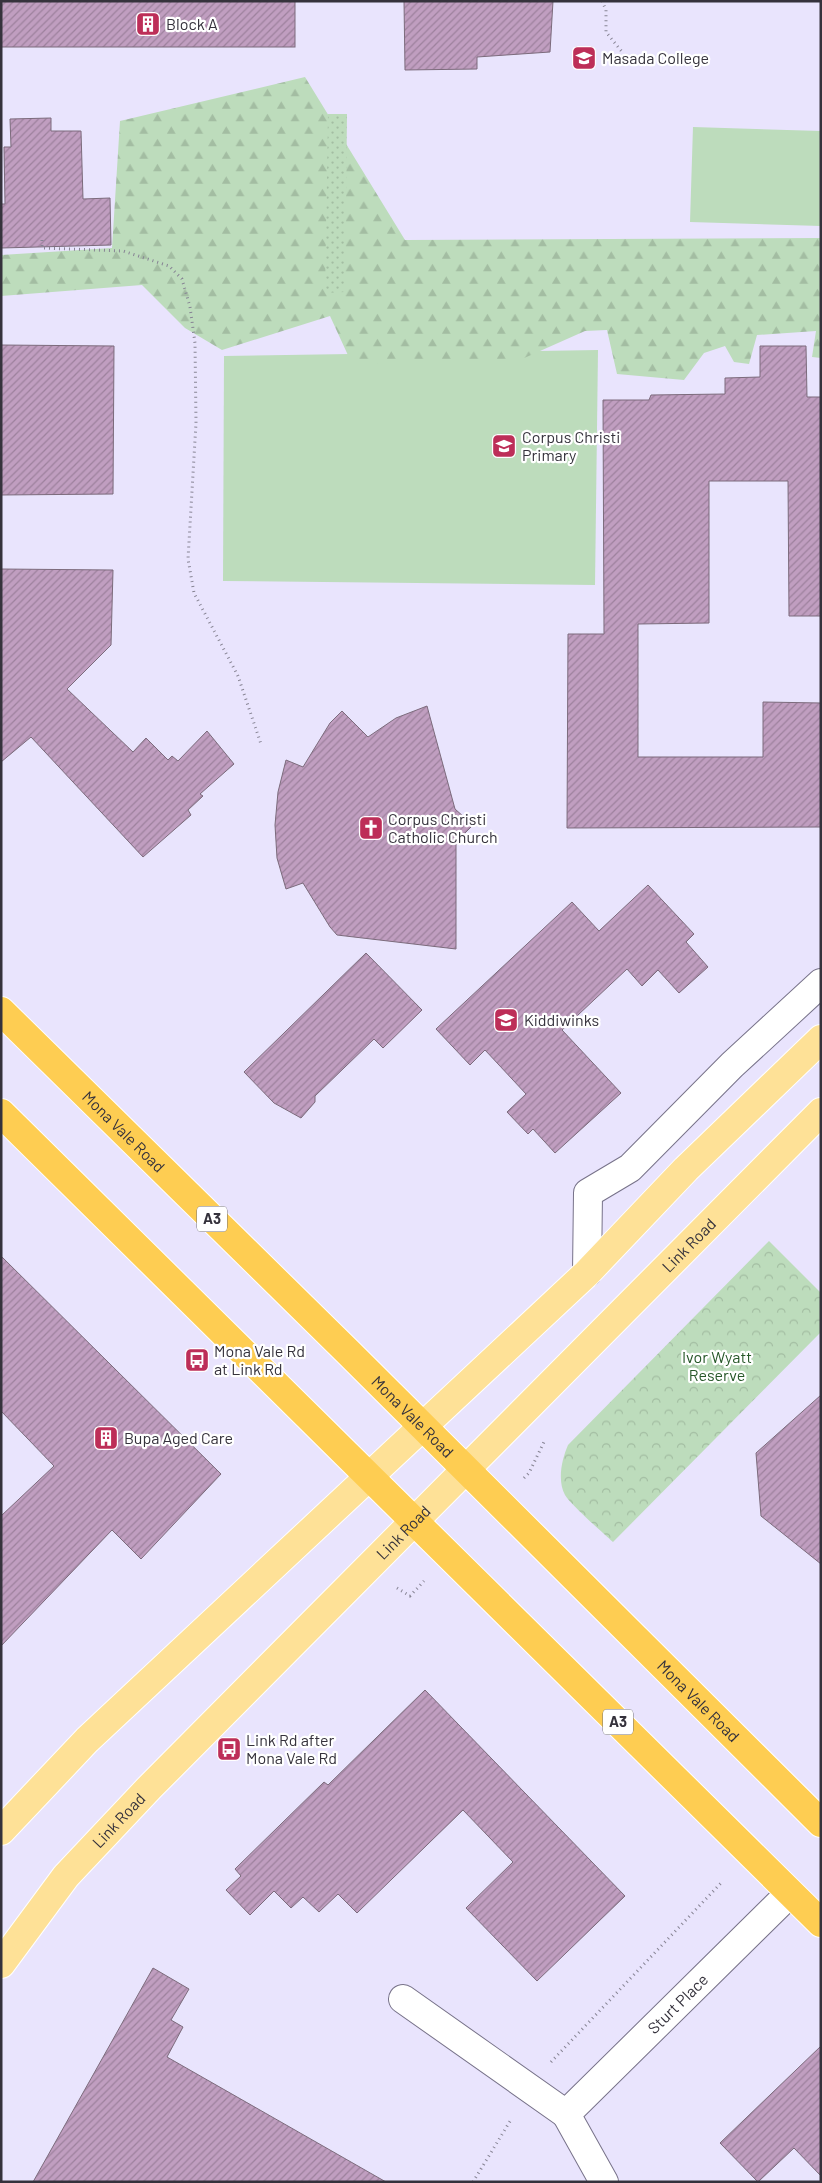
<svg xmlns="http://www.w3.org/2000/svg" width="822" height="2183" viewBox="0 0 822 2183" font-family="Barlow,sans-serif">
  <defs>
    <pattern id="forest-firs" width="22" height="20" patternUnits="userSpaceOnUse" patternTransform="scale(1.25)"><rect width="22" height="20" fill="#bddcbc"/><path d="M5 1l3.5 6h-7zM16 11l3.5 6h-7z" fill="#a3bda2"/></pattern>
    <pattern id="park-crowns" width="20" height="18" patternUnits="userSpaceOnUse" patternTransform="scale(1.25)"><rect width="20" height="18" fill="#bddcbc"/><path d="M2 6a3 3 0 1 1 6 0M12 15a3 3 0 1 1 6 0" fill="none" stroke="#a3bda2"/></pattern>
    <pattern id="garden-dots" width="8" height="8" patternUnits="userSpaceOnUse" patternTransform="scale(1.25)"><rect width="8" height="8" fill="#bddcbc"/><path d="M2 2h.1M6 6h.1" fill="none" stroke="#a3bda2" stroke-width="1.8" stroke-linecap="round"/></pattern>
    <pattern id="building-hatch" width="6" height="6" patternUnits="userSpaceOnUse" patternTransform="scale(1.25)"><rect width="6" height="6" fill="#c09ec0"/><path d="M-1 1l2-2M0 6l6-6M5 7l2-2" fill="none" stroke="#9d819d"/></pattern>
  </defs>
  <rect width="100%" height="100%" fill="#e9e4fd"/>
  <!-- grass -->
  <g fill="#bddcbc">
    <path d="M693 127 821 131V226L690 222Z"/>
    <path d="M598 350 595 585 223 581 224 356Z"/>
  </g>
  <!-- forest -->
  <path fill="url(#forest-firs)" d="M305 77 405 240 821 238V358L812 357 816 331 757 335 749 364 734 362 725 346 704 353 684 380 617 374 607 330 585 331 513 363 352 364 330 316 222 350 185 328 142 285 1 296V255L112 248 120 121Z"/>
  <!-- park -->
  <path fill="url(#park-crowns)" d="M769 1241 821 1293V1332L613 1542C602 1532 571 1505 565 1495 557 1480 562 1459 568 1445Z"/>
  <!-- garden -->
  <path fill="url(#garden-dots)" d="M328 114H347L345 292 325 293Z"/>
  <!-- building -->
  <g fill="url(#building-hatch)" stroke="#7c6b7c">
    <rect x="1" y="1" width="294" height="46"/>
    <path d="M404 1H553L550 52 477 57V69L405 70Z"/>
    <path d="M51 118V131H81L83 199 110 198 111 245 1 248V204H5L4 147H11L10 119Z"/>
    <path d="M1 345 114 346 113 494 1 495Z"/>
    <path d="M760 346H806L807 397H821V616H789L788 481H709V623L638 624V757H763V702L821 703V827L567 828 568 634H604L603 400H649L651 395 725 394V378L760 377Z"/>
    <path d="M1 569 113 570 111 645 67 689 133 752 146 738 168 760 172 756 178 761 207 731 234 764 200 794 203 796 188 810 191 815 143 857 31 737 1 762Z"/>
    <path d="M427 706 455 809 473 825 456 842V949L337 935 330 927 303 883 286 889 277 858 275 825 278 792 286 760 303 767 330 723 342 711 368 737 396 718Z"/>
    <path d="M648 885 694 934 686 942 708 967 679 993 658 970 642 986 627 969 562 1030 621 1093 555 1153 533 1129 528 1134 507 1112 526 1094 485 1050 470 1065 436 1029 572 902 599 931Z"/>
    <path d="M366 953 422 1010 383 1048 374 1039 315 1096V1102L301 1118 274 1103 244 1072Z"/>
    <path d="M1 1256 221 1474 141 1559 112 1530 1 1646V1516L54 1466 1 1411Z"/>
    <path d="M821 1395V1564L761 1516 756 1453Z"/>
    <path d="M425 1690 625 1896 537 1981 466 1908 513 1862 463 1810 357 1913 338 1894 319 1912 303 1897 291 1908 274 1891 250 1915 226 1890 241 1876 235 1869 324 1782 328 1785Z"/>
    <path d="M153 1968 189 1989 171 2020 183 2027 167 2057 386 2182H33Z"/>
    <path d="M821 2046V2176L794 2148 758 2182 720 2143Z"/>
  </g>
  <g fill="none" stroke-linecap="round" stroke-linejoin="round">
    <defs>
      <g id="minor">
        <path d="M587 1273 588 1193 630 1168 732 1065 821 983"/>
        <path d="M403 1999 566 2114"/>
        <path id="s1" d="M604 2182 566 2114 790 1893"/>
      </g>
      <g id="major">
        <path d="M1 1831 87 1740 587 1273 686 1169 821 1039"/>
        <path id="s2" d="M1 1964 66 1876 150 1787 821 1112"/>
      </g>
      <g id="highway">
        <path id="s3" d="M1 1011 349 1353 821 1823"/>
        <path d="M1 1113C273 1385 548 1653 821 1923"/>
      </g>
    </defs>
    <!-- minor casing -->
    <use href="#minor" stroke="#777289" stroke-width="30"/>
    <!-- major casing -->
    <use href="#major" stroke="#fff" stroke-width="30"/>
    <!-- highway casing -->
    <use href="#highway" stroke="#fff" stroke-width="30"/>
    <!-- path -->
    <g stroke="#878494" stroke-width="3" stroke-dasharray="1 4" stroke-linecap="butt">
      <path d="M602 1 606 10V32L623 53"/>
      <path d="M42 240V248L123 251 169 266 182 279 190 307 195 343 196 423 188 559 194 593 238 676 261 744"/>
      <path d="M524 1478 529 1473 544 1442"/>
      <path d="M397 1588 410 1596 424 1581"/>
      <path d="M551 2062 721 1883"/>
      <path d="M473 2182 512 2118"/>
    </g>
    <!-- minor -->
    <use href="#minor" stroke="#fff" stroke-width="28"/>
    <!-- major -->
    <use href="#major" stroke="#fee197" stroke-width="28"/>
    <!-- highway -->
    <use href="#highway" stroke="#fecd52" stroke-width="28"/>
  </g>
  <!-- icons -->
  <defs>
    <symbol id="building-square" viewBox="-11 -11 22 22"><rect x="-9" y="-9" width="18" height="18" rx="4" fill="#bd2e58" stroke="#fff"/><path d="M-4-6H4V6H1V3H-1V6H-4ZM-2.5-4.3h1.7v1.8h-1.7ZM.8-4.3h1.7v1.8H.8ZM-2.5-1h1.7V.8h-1.7ZM.8-1h1.7V.8H.8Z" fill="#fff"/></symbol>
    <symbol id="school-square" viewBox="-11 -11 22 22"><rect x="-9" y="-9" width="18" height="18" rx="4" fill="#bd2e58" stroke="#fff"/><path d="M0-5L7-2L0 1L-7-2ZM-4 1L0 2.5L4 1V4Q0 6-4 4Z" fill="#fff"/></symbol>
    <symbol id="church-square" viewBox="-11 -11 22 22"><rect x="-9" y="-9" width="18" height="18" rx="4" fill="#bd2e58" stroke="#fff"/><path d="M-1.2-6h2.4v3.5h3.3v2.4h-3.3V6h-2.4V-.1h-3.3v-2.4h3.3Z" fill="#fff"/></symbol>
    <symbol id="bus-square" viewBox="-11 -11 22 22"><rect x="-9" y="-9" width="18" height="18" rx="4" fill="#bd2e58" stroke="#fff"/><path d="M-5-6H5V4H4V6H2V4H-2V6H-4V4H-5ZM-3.5-4V0h7V-4ZM-3.5 1.2v1.5H-2V1.2ZM2 1.2v1.5H3.5V1.2Z" fill="#fff"/></symbol>
  </defs>
  <g fill-rule="evenodd">
    <use href="#building-square" x="134" y="10" width="28" height="28"/>
    <use href="#school-square" x="570" y="44" width="28" height="28"/>
    <use href="#school-square" x="490" y="432" width="28" height="28"/>
    <use href="#church-square" x="357" y="814" width="28" height="28"/>
    <use href="#school-square" x="492" y="1006" width="28" height="28"/>
    <use href="#bus-square" x="183" y="1346" width="28" height="28"/>
    <use href="#building-square" x="92" y="1424" width="28" height="28"/>
    <use href="#bus-square" x="215" y="1735" width="28" height="28"/>
  </g>
  <g text-anchor="middle" stroke-width="4.5" stroke-linejoin="round" paint-order="stroke">
    <!-- shield labels -->
    <g fill="#fff" stroke="#727076" stroke-width="1">
      <rect x="197" y="1206.5" width="30" height="25" rx="4"/>
      <rect x="603" y="1709.5" width="30" height="25" rx="4"/>
    </g>
    <g font-size="15" font-weight="bold" fill="#35323c">
      <text x="212" y="1224">A3</text>
      <text x="618" y="1727">A3</text>
    </g>
    <!-- poi labels -->
    <g font-size="16" fill="#35323c" stroke="#fff" text-anchor="start">
      <text x="166" y="30">Block A</text>
      <text x="602" y="64">Masada College</text>
      <text x="522" y="443">Corpus Christi<tspan x="522" dy="18">Primary</tspan></text>
      <text x="388" y="825">Corpus Christi<tspan x="388" dy="18">Catholic Church</tspan></text>
      <text x="524" y="1026">Kiddiwinks</text>
      <text x="214" y="1357">Mona Vale Rd<tspan x="214" dy="18">at Link Rd</tspan></text>
      <text x="124" y="1444">Bupa Aged Care</text>
      <text x="246" y="1746">Link Rd after<tspan x="246" dy="18">Mona Vale Rd</tspan></text>
    </g>
    <!-- street labels -->
    <g font-size="16" fill="#35323c" stroke="#fff">
      <text dy="6" stroke="none"><textPath href="#s3" startOffset="172">Mona Vale Road</textPath></text>
      <text dy="6" stroke="none"><textPath href="#s2" startOffset="996">Link Road</textPath></text>
      <text dy="6" stroke="none"><textPath href="#s3" startOffset="578">Mona Vale Road</textPath></text>
      <text dy="6" stroke="none"><textPath href="#s2" startOffset="591">Link Road</textPath></text>
      <text dy="6" stroke="none"><textPath href="#s3" startOffset="981">Mona Vale Road</textPath></text>
      <text dy="6" stroke="none"><textPath href="#s2" startOffset="186">Link Road</textPath></text>
      <text dy="6" stroke="none"><textPath href="#s1" startOffset="235">Sturt Place</textPath></text>
    </g>
    <!-- park labels -->
    <g font-size="16" fill="#265728" stroke="#fff">
      <text x="717" y="1363">Ivor Wyatt<tspan x="717" dy="18">Reserve</tspan></text>
    </g>
  </g>
  <!-- border -->
  <rect width="822" height="2183" fill="none" stroke="#35323c" stroke-width="5"/>
</svg>
